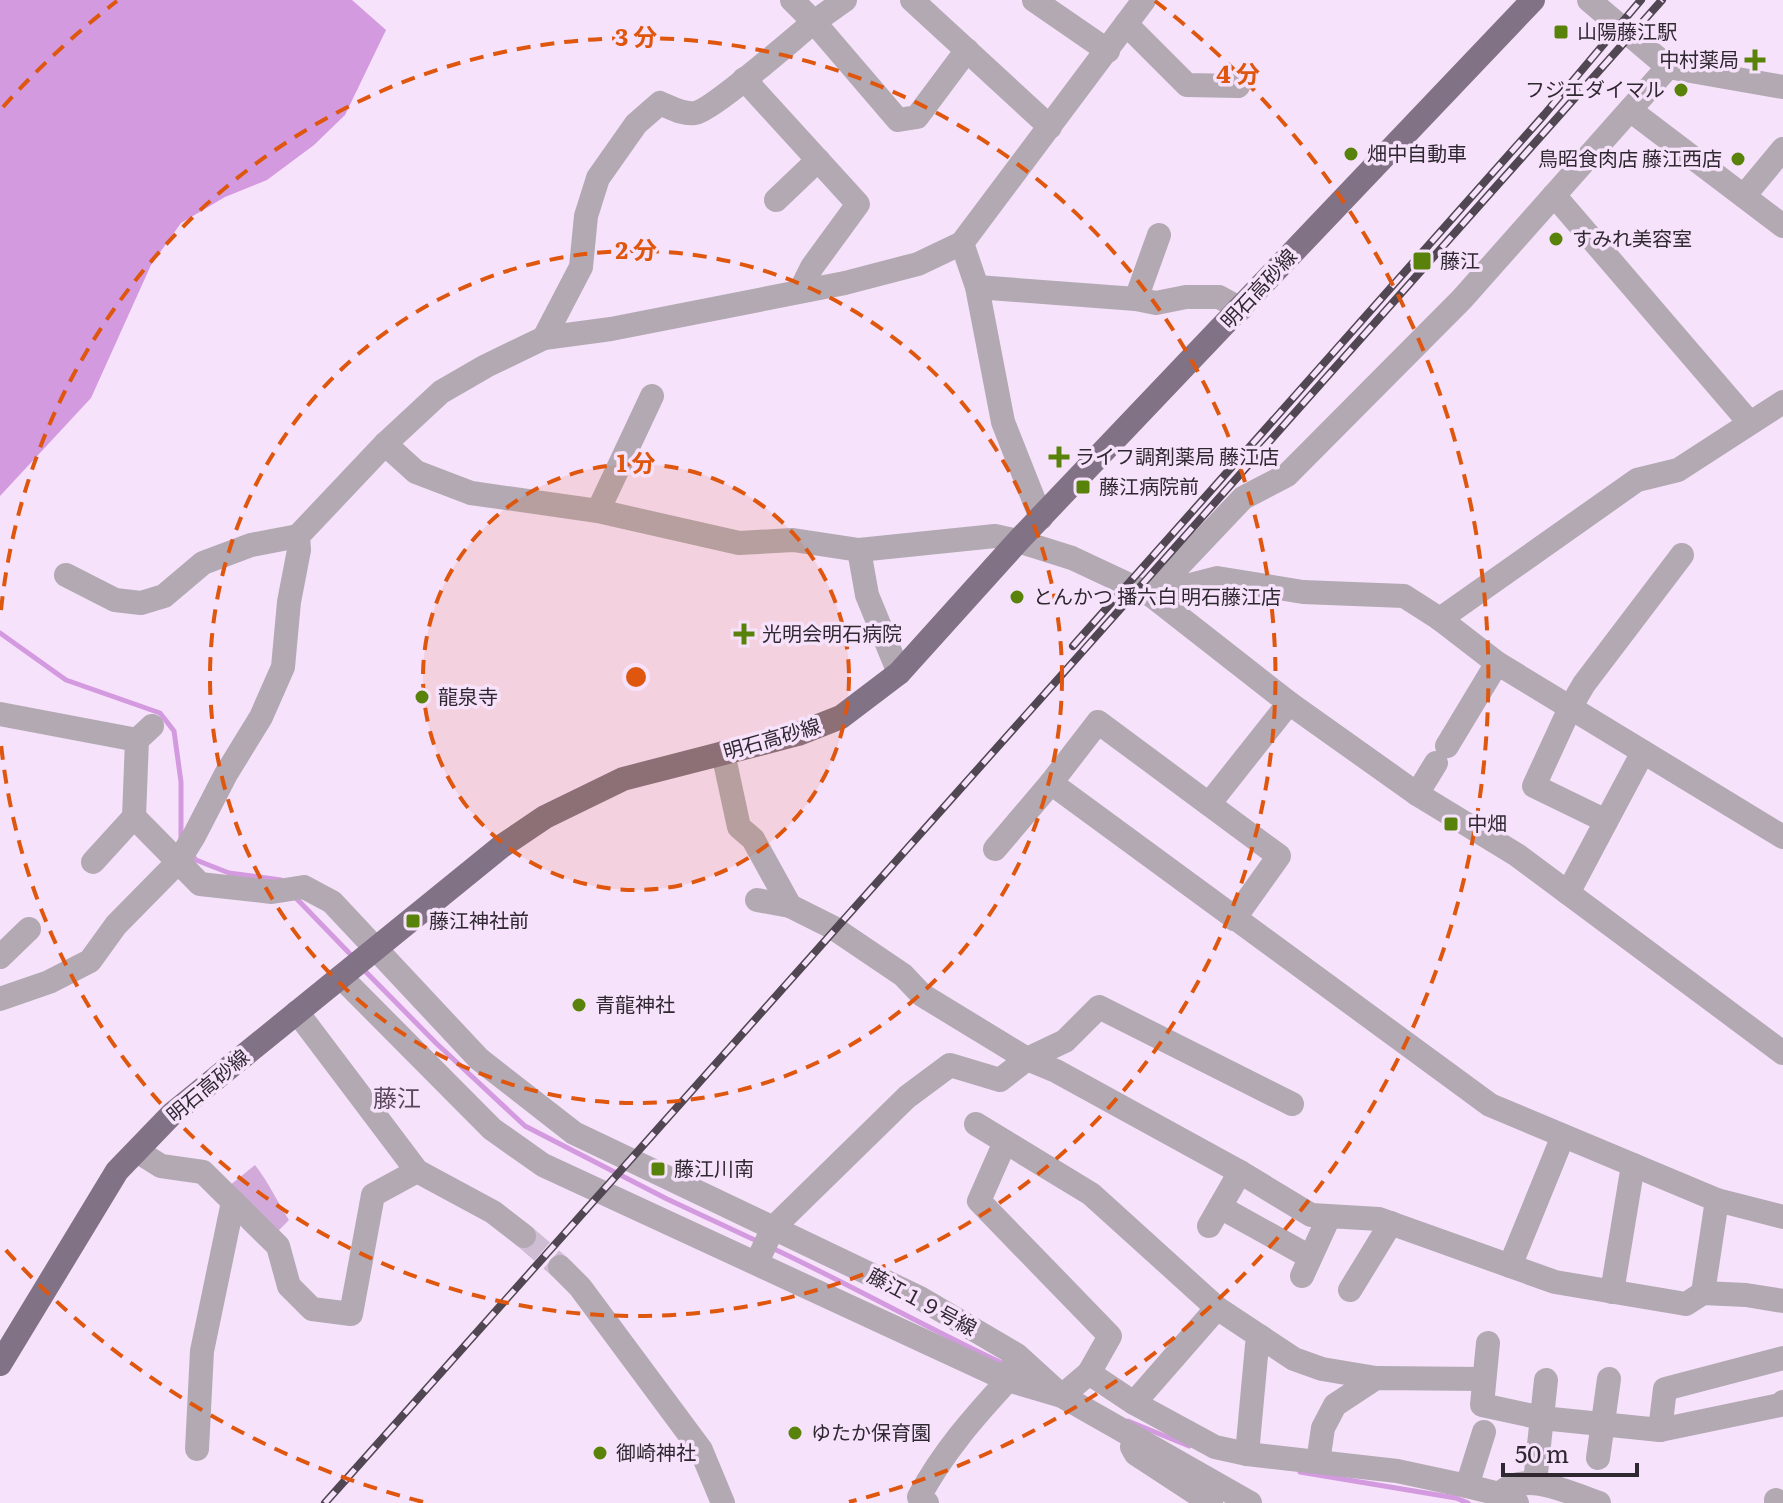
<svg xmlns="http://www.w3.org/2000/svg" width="1783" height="1503" viewBox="0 0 1783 1503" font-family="Literata,'Noto Sans JP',serif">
  <rect width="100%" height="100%" fill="#f7e2fb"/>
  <!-- green -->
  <path fill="#d1aad9" d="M255 1165C269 1183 277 1201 289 1220L274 1235 229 1186Z"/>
  <!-- water -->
  <path fill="#d39adf" d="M0 0H352L386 30 345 115 314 145 267 180 225 197 181 223 151 265 91 398 0 496Z"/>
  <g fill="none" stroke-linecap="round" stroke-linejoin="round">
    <!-- stream -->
    <g stroke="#d39adf" stroke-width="5">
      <path d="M0 633 66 680 160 713 174 731 181 782V841"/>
      <path d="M192 855 196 860 229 873 281 880"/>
      <path d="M295 897 352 956"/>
      <path d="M364 970 436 1043 525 1126 667 1199 759 1242"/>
      <path d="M772 1248C851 1285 927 1328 1006 1365"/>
      <path d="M1128 1421 1189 1446"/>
      <path d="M1300 1472 1456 1498 1468 1503"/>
    </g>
    <!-- minor-tunnel -->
    <path stroke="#cfbdd3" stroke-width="24" stroke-dasharray="24 12" stroke-linecap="butt" d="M524 1236 560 1267"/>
    <!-- minor -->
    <g stroke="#b2a9b3" stroke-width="24">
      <path d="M845 0 814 22 898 120 917 117 967 50"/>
      <path d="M912 0 1050 127"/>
      <path d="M1034 0 1108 51"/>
      <path d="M1589 0 1668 67 1783 87"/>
      <path d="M1126 24 1187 85 1238 86"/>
      <path d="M744 79 858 204 812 267 800 291"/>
      <path d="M1630 110 1783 226"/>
      <path d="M1554 195 1749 422"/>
      <path d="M1744 196 1783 149"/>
      <path d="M776 200 818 160"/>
      <path d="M962 243 977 287 1003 422 1041 518"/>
      <path d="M977 287 1136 299 1156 303 1186 297H1219L1241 309"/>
      <path d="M1136 299 1159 235"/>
      <path d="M544 338 581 267 586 216 598 178 636 124 660 103C672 108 683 115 695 113 713 110 794 38 814 22L792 0"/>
      <path d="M385 444 416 472 471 493 598 511 739 543 793 540 859 550 995 536 1018 541 1072 558 1151 595 1289 703 1417 794 1517 855 1783 1053"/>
      <path d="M598 511 652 396"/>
      <path d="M859 550 867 595 899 673"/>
      <path d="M66 575 115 600 141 603 164 596 203 563 251 545 298 536"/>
      <path d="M1151 595 1243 498 1287 475 1462 299 1668 67"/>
      <path d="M1151 595 1217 578 1303 592 1404 596 1440 619 1497 663 1783 837"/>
      <path d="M1440 619 1637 480 1678 470 1783 402"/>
      <path d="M0 714 137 740"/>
      <path d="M1447 746 1497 663"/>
      <path d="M723 753 739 827 753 839 790 906"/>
      <path d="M1051 783 1490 1105 1717 1200 1783 1217"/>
      <path d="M1417 794 1436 763"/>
      <path d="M1209 804 1289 703"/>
      <path d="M134 817 200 884 272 892 304 887 332 902 479 1059 574 1133 920 1298 1017 1355 1062 1396"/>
      <path d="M1606 821 1534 786 1570 708 1584 684 1682 555"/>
      <path d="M995 849 1051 783 1098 722 1279 856 1234 919"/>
      <path d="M93 862 134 817 137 740 152 726"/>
      <path d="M1568 893 1643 752"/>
      <path d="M757 900 790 906 832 927 903 975 922 995 1027 1059 1056 1071 1240 1172 1311 1215 1379 1219 1555 1282 1686 1304 1703 1293 1746 1295 1783 1301"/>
      <path d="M0 957 29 929"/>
      <path d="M341 977 492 1129 543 1165 1008 1380 1062 1396 1250 1503"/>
      <path d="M0 999 49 982 90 961 116 925 178 862 194 836 226 774 261 717 283 667 289 602 299 550 298 536 385 444 441 392 486 366 544 338 611 329 845 283 918 264 962 243 1144 0"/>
      <path d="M297 1012 417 1171 493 1212 524 1236"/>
      <path d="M976 1124 1091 1194 1217 1308 1294 1359 1322 1369 1376 1378"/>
      <path d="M1005 1142 979 1201 1110 1336 1089 1373"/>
      <path d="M137 1151 161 1166 203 1172 278 1246 289 1286 312 1309 351 1314 373 1195 417 1171"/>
      <path d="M1220 1207 1310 1257"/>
      <path d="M1209 1226 1240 1172"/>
      <path d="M757 1262 773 1228 907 1097 950 1065 1000 1080 1027 1059 1065 1041 1099 1007 1292 1104"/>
      <path d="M1510 1266 1563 1136"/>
      <path d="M560 1267 580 1287 701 1450 723 1503"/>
      <path d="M1302 1276 1329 1217"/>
      <path d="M1350 1290 1391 1223"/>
      <path d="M1612 1292 1633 1165"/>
      <path d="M1703 1293 1717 1200"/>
      <path d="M1488 1343 1482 1405 1542 1418 1660 1430 1780 1405 1783 1402"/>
      <path d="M1062 1396 1089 1373 1134 1403 1215 1447 1247 1454 1397 1471 1467 1486 1499 1494 1517 1503"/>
      <path d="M1134 1403 1217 1308"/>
      <path d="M1660 1430 1665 1389 1783 1358"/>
      <path d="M1132 1447 1136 1454 1211 1503"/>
      <path d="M197 1449 202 1351 233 1202"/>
      <path d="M1247 1454 1257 1345 1261 1337"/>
      <path d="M1598 1458 1609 1379"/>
      <path d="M1318 1462 1323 1428 1335 1405 1376 1378 1483 1379"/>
      <path d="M1535 1482 1546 1380"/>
      <path d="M1467 1486 1484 1432"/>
      <path d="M1499 1494C1527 1469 1568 1493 1599 1503"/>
      <path d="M927 1503 919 1497C943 1452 974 1417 1008 1380L1012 1368"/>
      <path d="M1776 1503V1500"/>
    </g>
    <!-- major -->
    <path stroke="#827285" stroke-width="24" d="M0 1364 117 1171 172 1114 502 846 545 817 623 779 798 734 841 717 899 673 1018 541 1533 0"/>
    <defs>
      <g id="rail">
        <path d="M1073 646 1544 115 1641 0"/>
        <path d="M325 1503 1662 0"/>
      </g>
    </defs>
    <!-- rail casing -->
    <use href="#rail" stroke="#504752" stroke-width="8"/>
    <!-- rail -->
    <use href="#rail" stroke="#f7e2fb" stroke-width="5" stroke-dasharray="15" stroke-linecap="butt"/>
  </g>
  <!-- distance rings -->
  <circle cx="636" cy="677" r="213" fill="#df570e" fill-opacity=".12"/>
  <g fill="none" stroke="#df570e" stroke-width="4" stroke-dasharray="14 10">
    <circle cx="636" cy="677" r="213"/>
    <circle cx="636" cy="677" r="426"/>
    <path d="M1 610A639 639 0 1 1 1 744"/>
    <path d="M423 1502A852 852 0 0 1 3 1247M3 107A852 852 0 0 1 117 1M1155 1A852 852 0 0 1 849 1502"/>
  </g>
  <!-- markers -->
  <g fill="#588209" stroke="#f7e2fb" stroke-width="3">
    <rect x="1553" y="24" width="16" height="16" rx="4"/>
    <path d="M1751 48h8v8h8v8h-8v8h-8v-8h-8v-8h8z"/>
    <circle cx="1681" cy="90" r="8"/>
    <circle cx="1351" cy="154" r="8"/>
    <circle cx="1738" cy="159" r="8"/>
    <circle cx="1556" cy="239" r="8"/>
    <rect x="1412" y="251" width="20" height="20" rx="4"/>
    <path d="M1055 445h8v8h8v8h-8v8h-8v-8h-8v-8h8z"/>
    <rect x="1075" y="479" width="16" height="16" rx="4"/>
    <circle cx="1017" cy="597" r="8"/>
    <path d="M740 622h8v8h8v8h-8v8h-8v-8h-8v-8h8z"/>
    <circle cx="422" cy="697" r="8"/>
    <rect x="1443" y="816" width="16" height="16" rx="4"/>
    <rect x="405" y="913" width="16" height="16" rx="4"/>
    <circle cx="579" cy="1005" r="8"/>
    <rect x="650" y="1161" width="16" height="16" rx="4"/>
    <circle cx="795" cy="1433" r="8"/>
    <circle cx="600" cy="1453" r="8"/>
  </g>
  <g text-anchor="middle" stroke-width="7" stroke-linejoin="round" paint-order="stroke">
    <!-- poi labels -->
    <g font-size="20" fill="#2f2831" stroke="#f7e2fb" text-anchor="start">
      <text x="1577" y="39">山陽藤江駅</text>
      <text x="1739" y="67" text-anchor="end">中村薬局</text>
      <text x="1665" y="97" text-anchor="end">フジエダイマル</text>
      <text x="1367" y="161">畑中自動車</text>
      <text x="1722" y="166" text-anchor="end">鳥昭食肉店 藤江西店</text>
      <text x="1572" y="246">すみれ美容室</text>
      <text x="1440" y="268">藤江</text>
      <text x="1075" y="464">ライフ調剤薬局 藤江店</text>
      <text x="1099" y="494">藤江病院前</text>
      <text x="1033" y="604">とんかつ 播六白 明石藤江店</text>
      <text x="762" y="641">光明会明石病院</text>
      <text x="438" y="704">龍泉寺</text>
      <text x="1467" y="831">中畑</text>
      <text x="429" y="928">藤江神社前</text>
      <text x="595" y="1012">青龍神社</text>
      <text x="674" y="1176">藤江川南</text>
      <text x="811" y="1440">ゆたか保育園</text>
      <text x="616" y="1460">御崎神社</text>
    </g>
    <!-- street labels -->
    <g font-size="20" fill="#2f2831" stroke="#f7e2fb">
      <text transform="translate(1259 289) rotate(-47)" y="7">明石高砂線</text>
      <text transform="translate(772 739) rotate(-16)" y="7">明石高砂線</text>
      <text transform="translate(208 1086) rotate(-40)" y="7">明石高砂線</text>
      <text transform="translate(922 1302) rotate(28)" y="7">藤江１９号線</text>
    </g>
    <!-- quarter labels -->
    <g font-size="24" fill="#59475c" stroke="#f7e2fb">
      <text x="397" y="1107">藤江</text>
    </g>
  </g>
  <circle cx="636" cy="677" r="12" fill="#df570e" stroke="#f7e2fb" stroke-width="4"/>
  <g font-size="24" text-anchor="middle" font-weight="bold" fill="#df570e" stroke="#f7e2fb" stroke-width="7" stroke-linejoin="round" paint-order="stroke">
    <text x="636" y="46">3 分</text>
    <text x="1238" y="83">4 分</text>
    <text x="636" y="259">2 分</text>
    <text x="636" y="472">1 分</text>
  </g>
  <!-- scale -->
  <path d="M1503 1463v12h134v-12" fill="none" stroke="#2f2831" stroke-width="4"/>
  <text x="1515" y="1463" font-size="24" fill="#2f2831" stroke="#f7e2fb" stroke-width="6" paint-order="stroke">50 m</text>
</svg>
